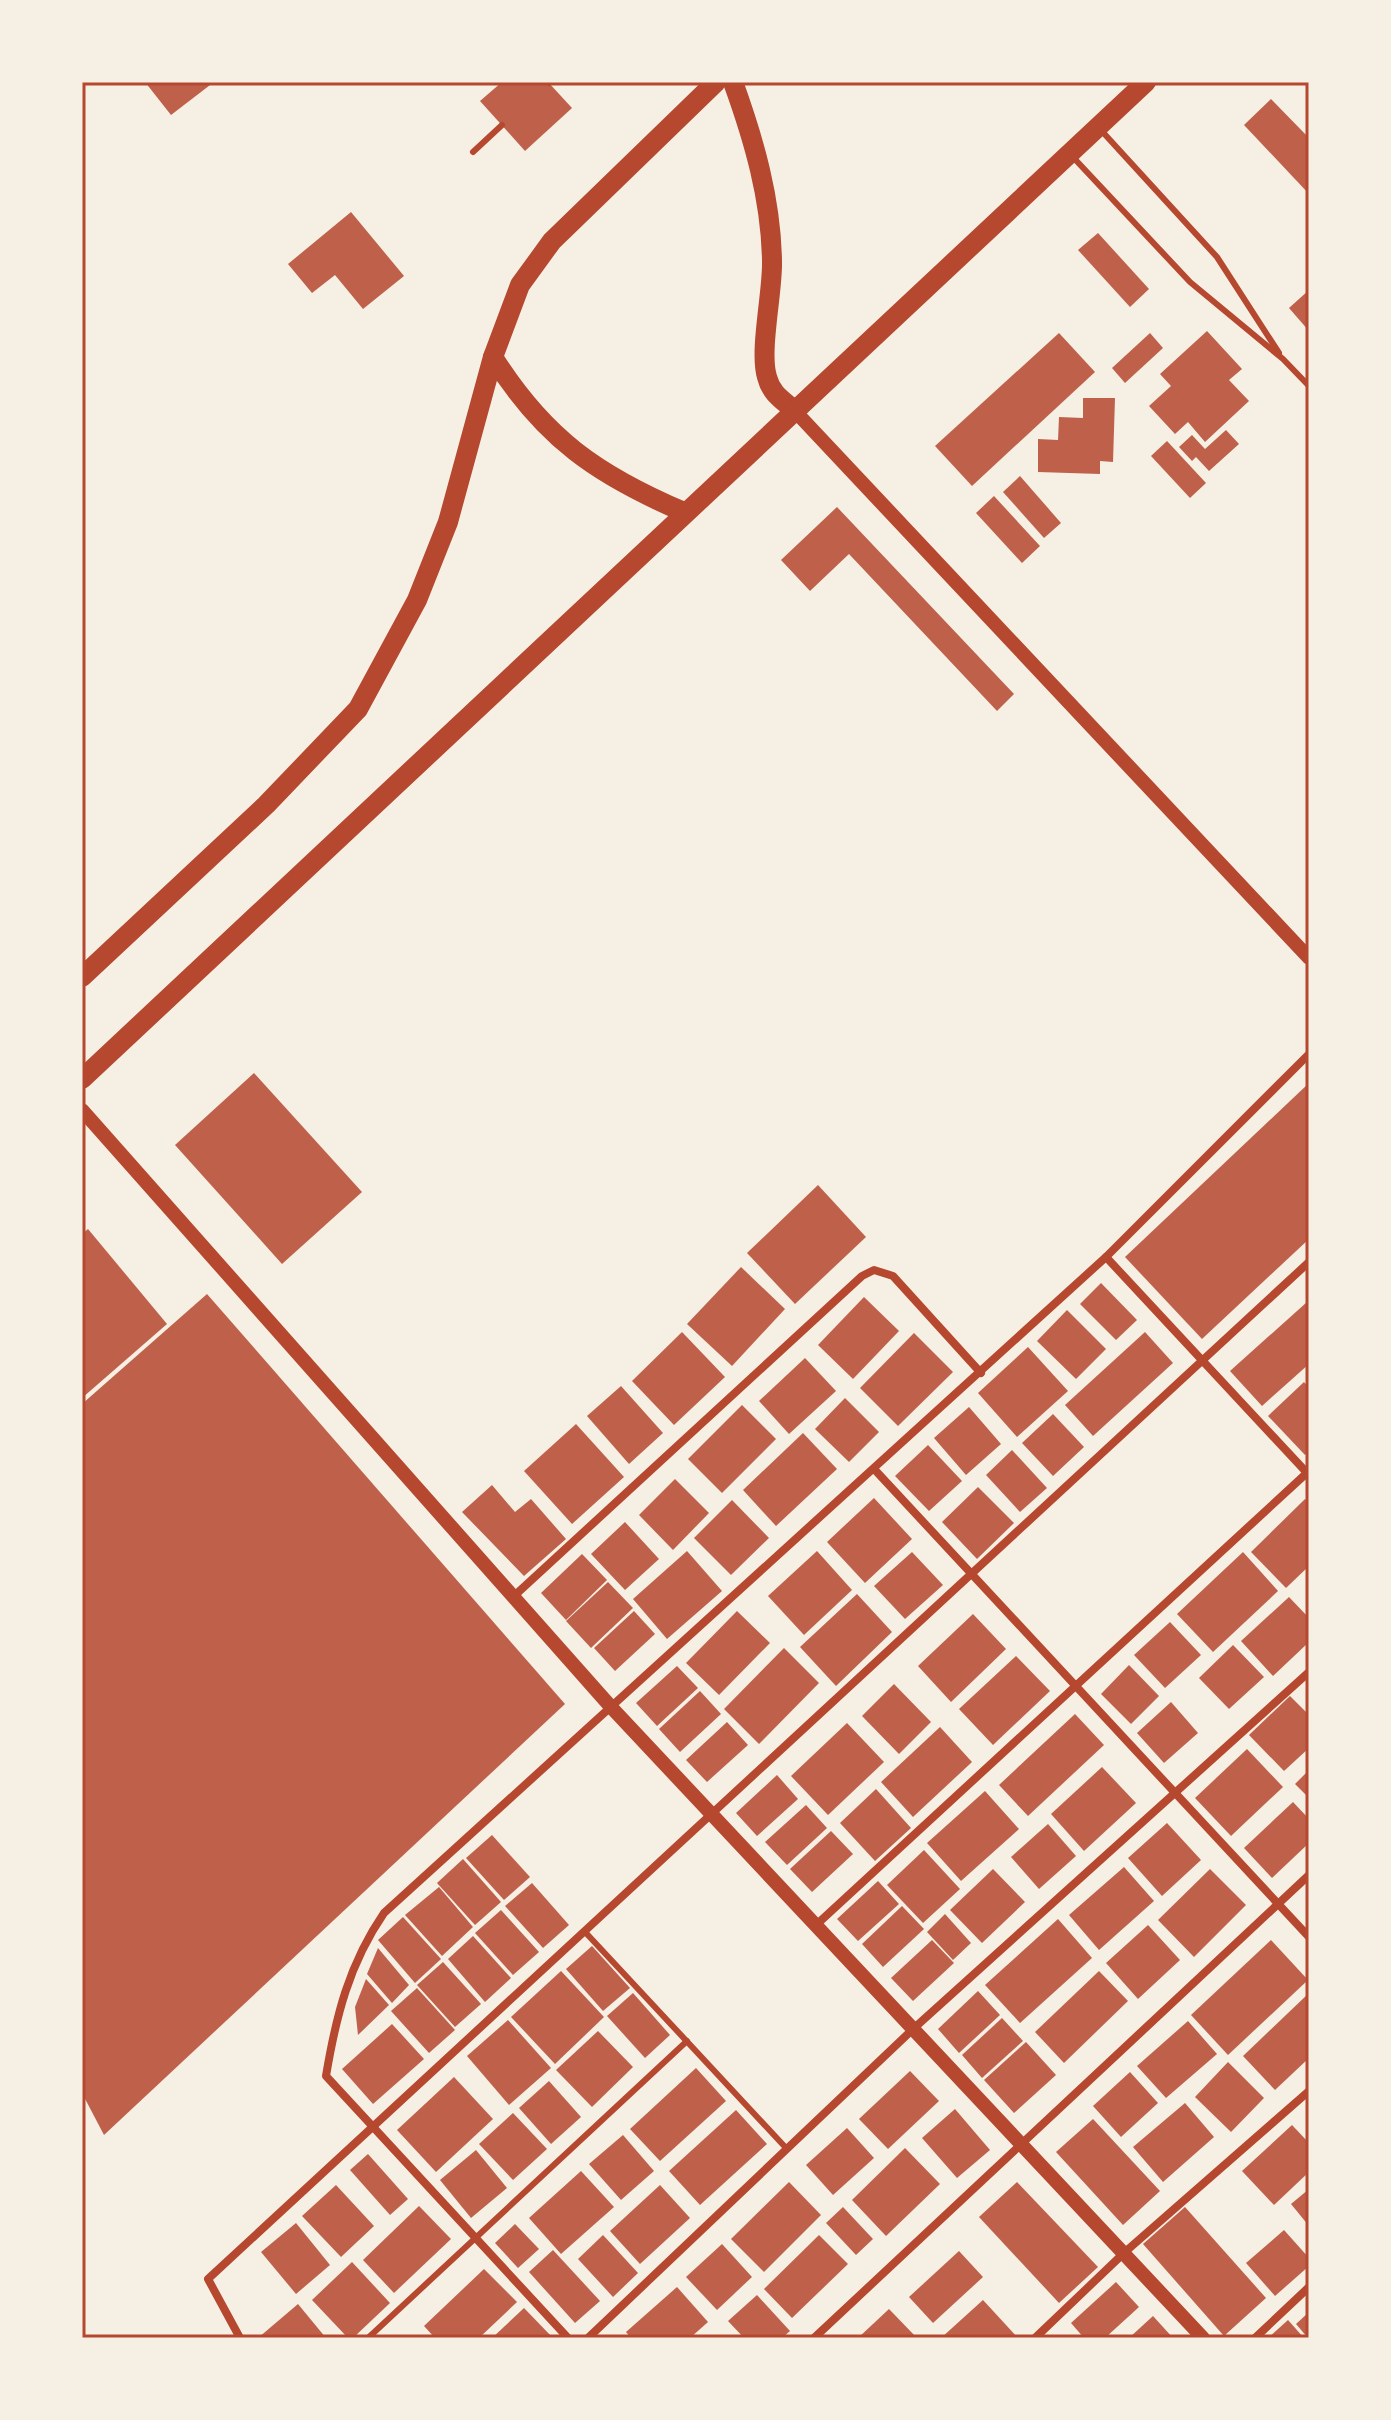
<svg xmlns="http://www.w3.org/2000/svg" width="1391" height="2420" viewBox="0 0 1391 2420" font-family="'Public Sans',sans-serif">
  <rect width="100%" height="100%" fill="#f6efe4"/>
  <!-- building -->
  <g fill="#bf614a">
    <path d="M145 82H214L171 115Z"/>
    <path d="M502 82H548L572 108 525 151 480 101Z"/>
    <path d="M1271 99 1309 138V194L1244 125Z"/>
    <path d="M351 212 404 276 363 309 335 275 312 293 288 264Z"/>
    <path d="M1098 233 1149 289 1130 307 1078 250Z"/>
    <path d="M1309 290V331L1289 308Z"/>
    <path d="M1207 331 1242 369 1229 380 1249 401 1205 442 1188 422 1175 434 1149 406 1171 386 1160 374Z"/>
    <path d="M1059 333 1095 372 972 486 935 446Z"/>
    <path d="M1150 333 1163 348 1125 383 1112 368Z"/>
    <path d="M1083 398H1115L1113 462 1100 461V474L1038 472V439L1058 440 1059 417 1083 418Z"/>
    <path d="M1226 430 1239 444 1209 471 1196 457 1192 461 1179 447 1192 435 1205 449Z"/>
    <path d="M1167 441 1206 483 1190 498 1151 456Z"/>
    <path d="M1020 476 1061 523 1044 538 1003 492Z"/>
    <path d="M994 496 1040 546 1022 563 976 513Z"/>
    <path d="M837 507 1014 694 997 711 849 554 810 591 781 560Z"/>
    <path d="M254 1073 362 1192 282 1264 175 1145Z"/>
    <path d="M1309 1083V1239L1202 1339 1125 1257Z"/>
    <path d="M818 1185 866 1237 795 1304 747 1253Z"/>
    <path d="M88 1229 167 1324 82 1398V1234Z"/>
    <path d="M741 1267 785 1309 732 1366 687 1324Z"/>
    <path d="M1101 1283 1137 1320 1116 1340 1080 1304Z"/>
    <path d="M207 1294 565 1704 104 2135 82 2093V1404Z"/>
    <path d="M864 1297 899 1331 853 1379 818 1345Z"/>
    <path d="M1307 1302 1309 1364 1262 1406 1230 1371Z"/>
    <path d="M1067 1310 1106 1349 1076 1379 1037 1341Z"/>
    <path d="M682 1332 725 1377 674 1425 632 1381Z"/>
    <path d="M1145 1332 1173 1363 1093 1436 1065 1405Z"/>
    <path d="M914 1333 953 1372 898 1426 860 1388Z"/>
    <path d="M1028 1347 1068 1391 1017 1437 978 1393Z"/>
    <path d="M805 1358 836 1391 789 1434 759 1401Z"/>
    <path d="M1304 1382 1309 1388V1451L1305 1455 1268 1416Z"/>
    <path d="M621 1386 663 1433 629 1464 587 1416Z"/>
    <path d="M845 1398 879 1432 849 1462 815 1429Z"/>
    <path d="M742 1405 776 1439 722 1493 688 1459Z"/>
    <path d="M969 1407 1001 1444 966 1475 934 1438Z"/>
    <path d="M1053 1414 1084 1447 1053 1476 1022 1443Z"/>
    <path d="M576 1424 624 1477 572 1524 524 1471Z"/>
    <path d="M803 1433 837 1469 776 1526 743 1490Z"/>
    <path d="M928 1445 962 1481 929 1511 895 1476Z"/>
    <path d="M1012 1450 1047 1488 1020 1512 986 1475Z"/>
    <path d="M675 1479 709 1513 673 1550 639 1515Z"/>
    <path d="M492 1485 515 1512 531 1499 566 1539 524 1576 462 1512Z"/>
    <path d="M978 1487 1014 1523 977 1559 942 1522Z"/>
    <path d="M874 1498 912 1539 865 1583 827 1542Z"/>
    <path d="M1305 1499 1309 1503V1566L1286 1588 1251 1552Z"/>
    <path d="M732 1500 769 1538 731 1575 694 1538Z"/>
    <path d="M625 1522 659 1559 625 1590 591 1554Z"/>
    <path d="M687 1551 722 1591 667 1639 633 1599Z"/>
    <path d="M817 1551 852 1590 804 1635 768 1596Z"/>
    <path d="M912 1552 943 1585 905 1619 874 1586Z"/>
    <path d="M1243 1552 1278 1591 1213 1652 1177 1614Z"/>
    <path d="M582 1554 607 1580 566 1620 541 1593Z"/>
    <path d="M608 1582 633 1608 591 1648 566 1621Z"/>
    <path d="M857 1594 892 1632 836 1686 800 1647Z"/>
    <path d="M1289 1597 1309 1618V1642L1273 1676 1241 1641Z"/>
    <path d="M634 1611 655 1634 615 1671 594 1648Z"/>
    <path d="M737 1611 770 1643 719 1695 686 1663Z"/>
    <path d="M973 1614 1006 1649 951 1702 918 1666Z"/>
    <path d="M1170 1622 1201 1655 1165 1688 1134 1655Z"/>
    <path d="M1233 1645 1264 1677 1229 1709 1199 1678Z"/>
    <path d="M784 1648 819 1683 759 1744 724 1709Z"/>
    <path d="M1016 1656 1050 1691 993 1745 959 1709Z"/>
    <path d="M1129 1665 1159 1696 1131 1724 1101 1694Z"/>
    <path d="M677 1666 698 1688 657 1726 636 1703Z"/>
    <path d="M894 1684 931 1722 899 1754 862 1716Z"/>
    <path d="M700 1691 721 1714 680 1752 659 1729Z"/>
    <path d="M1290 1696 1309 1715V1748L1284 1771 1249 1735Z"/>
    <path d="M1171 1702 1198 1733 1164 1763 1137 1733Z"/>
    <path d="M1075 1714 1104 1745 1028 1816 999 1785Z"/>
    <path d="M727 1722 748 1745 707 1782 686 1760Z"/>
    <path d="M847 1723 884 1762 828 1815 791 1776Z"/>
    <path d="M940 1727 972 1762 913 1817 881 1782Z"/>
    <path d="M1247 1749 1283 1787 1231 1836 1195 1798Z"/>
    <path d="M1102 1767 1136 1803 1084 1851 1051 1814Z"/>
    <path d="M1309 1770V1798L1295 1784Z"/>
    <path d="M777 1775 798 1799 757 1836 736 1813Z"/>
    <path d="M876 1789 911 1828 875 1861 840 1823Z"/>
    <path d="M985 1791 1019 1829 961 1881 927 1843Z"/>
    <path d="M1293 1802 1309 1819V1843L1272 1878 1244 1848Z"/>
    <path d="M806 1805 827 1828 787 1865 765 1842Z"/>
    <path d="M1167 1823 1201 1860 1162 1896 1128 1858Z"/>
    <path d="M1048 1824 1076 1856 1039 1889 1011 1857Z"/>
    <path d="M831 1831 853 1854 812 1892 790 1869Z"/>
    <path d="M492 1835 530 1877 504 1900 466 1858Z"/>
    <path d="M924 1850 960 1889 923 1923 887 1885Z"/>
    <path d="M463 1859 501 1902 475 1925 437 1883Z"/>
    <path d="M1124 1867 1154 1901 1099 1950 1069 1915Z"/>
    <path d="M993 1869 1025 1902 982 1943 950 1910Z"/>
    <path d="M1210 1869 1246 1905 1194 1957 1158 1920Z"/>
    <path d="M878 1881 899 1904 858 1941 837 1919Z"/>
    <path d="M532 1883 569 1925 543 1948 505 1906Z"/>
    <path d="M439 1887 473 1927 442 1956 405 1915Z"/>
    <path d="M902 1906 924 1929 883 1967 862 1944Z"/>
    <path d="M501 1910 539 1952 513 1975 475 1933Z"/>
    <path d="M945 1914 971 1943 953 1960 927 1932Z"/>
    <path d="M403 1917 441 1959 415 1983 378 1940Z"/>
    <path d="M1058 1919 1092 1958 1020 2023 985 1985Z"/>
    <path d="M1148 1925 1180 1960 1138 1999 1106 1963Z"/>
    <path d="M473 1936 511 1978 485 2002 448 1959Z"/>
    <path d="M932 1940 954 1963 913 2001 891 1978Z"/>
    <path d="M1271 1940 1308 1980 1228 2055 1191 2015Z"/>
    <path d="M592 1946 630 1988 603 2011 566 1969Z"/>
    <path d="M378 1948 409 1985 392 2003 367 1974Z"/>
    <path d="M443 1962 481 2004 455 2027 417 1985Z"/>
    <path d="M561 1971 604 2017 555 2064 511 2017Z"/>
    <path d="M1099 1971 1128 2001 1064 2063 1035 2032Z"/>
    <path d="M366 1979 389 2005 358 2035 355 2007Z"/>
    <path d="M417 1988 455 2030 429 2053 391 2011Z"/>
    <path d="M978 1991 1000 2015 959 2053 938 2029Z"/>
    <path d="M633 1993 670 2035 645 2058 607 2016Z"/>
    <path d="M1309 1993V2058L1275 2090 1243 2056Z"/>
    <path d="M1002 2018 1023 2041 982 2078 962 2055Z"/>
    <path d="M508 2020 551 2068 509 2105 467 2056Z"/>
    <path d="M1188 2021 1217 2054 1166 2098 1137 2066Z"/>
    <path d="M392 2024 424 2059 373 2104 342 2069Z"/>
    <path d="M598 2031 633 2067 592 2107 556 2070Z"/>
    <path d="M1026 2042 1056 2075 1014 2113 984 2080Z"/>
    <path d="M1228 2062 1264 2098 1231 2132 1195 2097Z"/>
    <path d="M696 2068 726 2101 660 2161 630 2129Z"/>
    <path d="M910 2071 939 2101 888 2149 859 2119Z"/>
    <path d="M1130 2072 1158 2103 1121 2137 1093 2106Z"/>
    <path d="M454 2077 493 2119 436 2172 397 2130Z"/>
    <path d="M549 2081 581 2117 551 2144 519 2108Z"/>
    <path d="M1185 2103 1214 2137 1163 2182 1133 2147Z"/>
    <path d="M955 2109 990 2150 957 2178 922 2138Z"/>
    <path d="M736 2110 767 2144 700 2205 669 2171Z"/>
    <path d="M513 2113 547 2149 513 2180 479 2144Z"/>
    <path d="M1093 2119 1160 2191 1123 2225 1056 2152Z"/>
    <path d="M1292 2125 1309 2143V2172L1274 2205 1242 2171Z"/>
    <path d="M847 2128 874 2158 833 2195 806 2165Z"/>
    <path d="M623 2135 654 2171 621 2200 589 2164Z"/>
    <path d="M905 2148 940 2184 886 2236 852 2200Z"/>
    <path d="M476 2150 507 2188 471 2218 440 2180Z"/>
    <path d="M368 2154 408 2199 390 2215 350 2170Z"/>
    <path d="M581 2171 614 2207 561 2254 529 2218Z"/>
    <path d="M789 2182 821 2215 764 2272 731 2239Z"/>
    <path d="M1017 2182 1098 2267 1059 2303 979 2217Z"/>
    <path d="M336 2185 374 2226 341 2257 302 2216Z"/>
    <path d="M660 2185 690 2218 640 2264 610 2231Z"/>
    <path d="M1309 2189V2226L1291 2204Z"/>
    <path d="M419 2206 451 2239 394 2293 363 2260Z"/>
    <path d="M843 2207 873 2239 856 2255 826 2223Z"/>
    <path d="M1185 2207 1266 2298 1224 2336 1143 2244Z"/>
    <path d="M296 2223 330 2265 296 2294 261 2252Z"/>
    <path d="M515 2224 539 2249 518 2268 495 2243Z"/>
    <path d="M1284 2230 1309 2258V2266L1275 2296 1246 2263Z"/>
    <path d="M603 2235 638 2273 613 2297 578 2259Z"/>
    <path d="M819 2235 848 2264 792 2318 764 2289Z"/>
    <path d="M722 2244 752 2277 717 2310 686 2277Z"/>
    <path d="M553 2250 600 2301 575 2323 529 2272Z"/>
    <path d="M959 2251 983 2277 933 2323 909 2297Z"/>
    <path d="M352 2262 390 2303 353 2338H348L312 2300Z"/>
    <path d="M484 2269 517 2302 479 2338H435L424 2326Z"/>
    <path d="M1116 2282 1139 2307 1105 2338H1084L1071 2323Z"/>
    <path d="M677 2287 708 2322 690 2338H631L626 2332Z"/>
    <path d="M757 2295 790 2331 782 2338H744L728 2321Z"/>
    <path d="M983 2300 1018 2338H941Z"/>
    <path d="M298 2304 326 2338H258Z"/>
    <path d="M524 2308 553 2338H492Z"/>
    <path d="M889 2309 917 2338H858Z"/>
    <path d="M1309 2312V2338H1308L1296 2324Z"/>
    <path d="M1153 2316 1173 2338H1129Z"/>
    <path d="M1288 2320 1304 2338H1268Z"/>
  </g>
  <g fill="none" stroke-linecap="round" stroke-linejoin="round">
    <!-- service -->
    <g stroke="#b5482f" stroke-width="6">
      <path d="M549 83 550 82"/>
      <path d="M1099 128 1217 257 1279 353"/>
      <path d="M473 152 502 125"/>
      <path d="M1071 155 1190 282 1283 359 1309 386"/>
      <path d="M586 1933 787 2149"/>
      <path d="M368 2338 687 2041"/>
    </g>
    <!-- minor -->
    <g stroke="#b5482f" stroke-width="8">
      <path d="M1106 1257 1309 1475"/>
      <path d="M875 1470 1309 1937"/>
      <path d="M513 1597 862 1276 874 1270 893 1276 981 1373"/>
      <path d="M815 1926 1309 1471"/>
      <path d="M240 2338 208 2279 1309 1262"/>
      <path d="M568 2338 326 2076C336 2016 349 1964 384 1913L1106 1257 1309 1054"/>
      <path d="M588 2338 912 2030 1309 1672"/>
      <path d="M814 2338 1309 1875"/>
      <path d="M1035 2338 1125 2252 1309 2091"/>
      <path d="M1255 2338 1309 2287"/>
    </g>
    <!-- tertiary -->
    <g stroke="#b5482f" stroke-width="14">
      <path d="M793 409 1309 958"/>
      <path d="M82 1110 611 1707 1203 2338"/>
    </g>
    <!-- primary -->
    <g stroke="#b5482f" stroke-width="20">
      <path d="M733 82C754 140 771 199 772 261 773 291 759 351 767 377 771 393 781 399 793 409"/>
      <path d="M493 357C544 438 597 475 684 512"/>
      <path d="M82 977 266 805 358 709 417 600 448 522 493 357 520 285 552 241 716 82"/>
      <path d="M82 1079 1146 82"/>
    </g>
  </g>
  <!-- border -->
  <rect width="1391" height="2420" fill="none" stroke="#f6efe4" stroke-width="168"/>
  <rect x="84" y="84" width="1223" height="2252" fill="none" stroke="#b5482f" stroke-width="3"/>
</svg>
